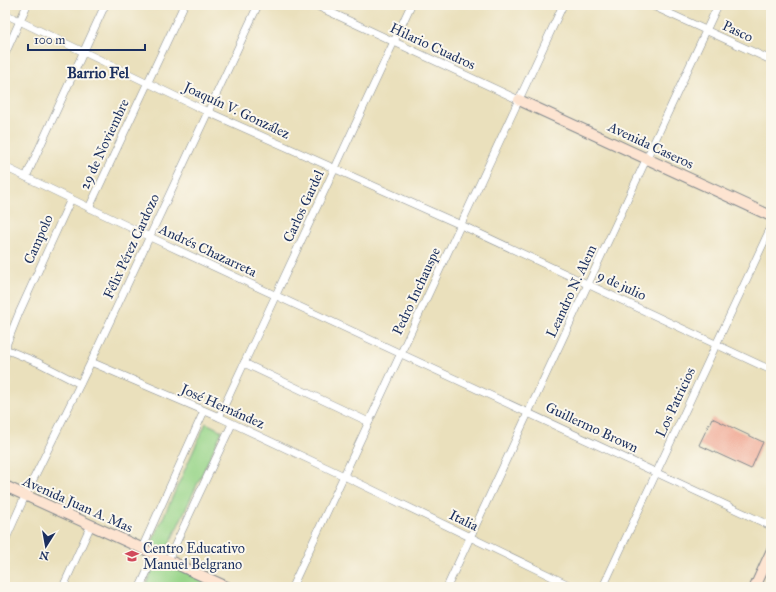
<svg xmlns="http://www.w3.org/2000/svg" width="776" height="592" viewBox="0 0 776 592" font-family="'IM FELL Great Primer',serif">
  <rect width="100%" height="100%" fill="#fbf7ec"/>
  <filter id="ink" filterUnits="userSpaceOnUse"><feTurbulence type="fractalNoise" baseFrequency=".025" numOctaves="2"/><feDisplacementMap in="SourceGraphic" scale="8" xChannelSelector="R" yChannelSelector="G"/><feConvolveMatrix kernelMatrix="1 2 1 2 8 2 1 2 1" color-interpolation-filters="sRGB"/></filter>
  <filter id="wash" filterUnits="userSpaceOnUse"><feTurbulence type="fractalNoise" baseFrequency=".012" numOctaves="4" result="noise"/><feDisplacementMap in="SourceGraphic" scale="16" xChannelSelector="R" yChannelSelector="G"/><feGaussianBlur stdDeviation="0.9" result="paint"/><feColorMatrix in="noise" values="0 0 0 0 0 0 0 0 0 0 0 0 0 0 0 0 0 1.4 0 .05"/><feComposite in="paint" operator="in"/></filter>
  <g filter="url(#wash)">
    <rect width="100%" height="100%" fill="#eae0bc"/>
    <!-- green -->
    <g fill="#99d58a" stroke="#5a8274">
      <path d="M206 423 222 431 168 547 155 554 153 540Z"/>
      <path d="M157 559 219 587H145Z"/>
    </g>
    <g id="blocks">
      <!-- building -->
      <path fill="#ee9983" d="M712 418 763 442 751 469 699 445Z"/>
    </g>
  </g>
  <g filter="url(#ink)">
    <use href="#blocks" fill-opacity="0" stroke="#82888d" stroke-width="1"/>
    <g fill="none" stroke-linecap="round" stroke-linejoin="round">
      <defs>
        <g id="minor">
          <path d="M315 5 519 100"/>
          <path d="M651 5 771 60"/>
          <path d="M5 14 208 112 461 225 771 370"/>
          <path d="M5 54 27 5"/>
          <path d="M5 167 150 237 771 526"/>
          <path d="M26 177 105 5"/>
          <path d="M89 208 184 5"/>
          <path d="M5 349 39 363 80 384"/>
          <path d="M5 357 7 343 19 313 71 199"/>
          <path d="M91 362 219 417 344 476 573 587"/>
          <path d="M244 363 369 422"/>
          <path d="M219 417 411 5"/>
          <path d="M5 541 25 496 91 362 258 5"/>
          <path d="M142 548 204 411"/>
          <path d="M168 560 232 424"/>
          <path d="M63 587 91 525"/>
          <path d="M140 587 155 554"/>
          <path d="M292 587 563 5"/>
          <path d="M447 587 718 5"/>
          <path d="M603 587 771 227"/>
        </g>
        <g id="secondary">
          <path d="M519 100 771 216"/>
          <path d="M5 486 227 587"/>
          <path d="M755 587 771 552"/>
        </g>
      </defs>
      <!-- minor casing -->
      <use href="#minor" stroke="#82888d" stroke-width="8"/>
      <!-- secondary casing -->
      <use href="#secondary" stroke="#82888d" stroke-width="12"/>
      <!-- minor -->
      <use href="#minor" stroke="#fff" stroke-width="7"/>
      <!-- secondary -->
      <use href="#secondary" stroke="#fde4d1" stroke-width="10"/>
    </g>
  </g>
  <!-- icons -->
  <defs>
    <symbol id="school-bare" viewBox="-9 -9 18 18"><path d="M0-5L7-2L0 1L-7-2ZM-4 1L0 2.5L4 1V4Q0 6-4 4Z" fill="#d1495b" stroke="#fbf7ec" stroke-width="2.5" paint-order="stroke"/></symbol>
  </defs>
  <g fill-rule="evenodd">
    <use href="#school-bare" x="122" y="546" width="20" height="20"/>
  </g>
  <g text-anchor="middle" stroke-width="4" stroke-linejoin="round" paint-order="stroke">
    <!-- street labels -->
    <g font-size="14" fill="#1b2f5e" stroke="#fbf7ec">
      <text transform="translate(738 31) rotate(25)" y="5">Pasco</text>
      <text transform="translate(433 46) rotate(25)" y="5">Hilario Cuadros</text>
      <text transform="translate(237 110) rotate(25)" y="5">Joaquín V. González</text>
      <text transform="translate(104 144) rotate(-65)" y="5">29 de Noviembre</text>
      <text transform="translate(651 145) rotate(25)" y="5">Avenida Caseros</text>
      <text transform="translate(303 206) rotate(-65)" y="5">Carlos Gardel</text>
      <text transform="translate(38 239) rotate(-66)" y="5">Campolo</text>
      <text transform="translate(131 246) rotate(-65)" y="5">Félix Pérez Cardozo</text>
      <text transform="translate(208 250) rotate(25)" y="5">Andrés Chazarreta</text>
      <text transform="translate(622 285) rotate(25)" y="5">9 de julio</text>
      <text transform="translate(416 291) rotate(-65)" y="5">Pedro Inchauspe</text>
      <text transform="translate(571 291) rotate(-65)" y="5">Leandro N. Alem</text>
      <text transform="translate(675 402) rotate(-65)" y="5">Los Patricios</text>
      <text transform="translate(223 406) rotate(24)" y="5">José Hernández</text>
      <text transform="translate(592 427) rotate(25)" y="5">Guillermo Brown</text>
      <text transform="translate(78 504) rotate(24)" y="5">Avenida Juan A. Mas</text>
      <text transform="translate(464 520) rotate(26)" y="5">Italia</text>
    </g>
    <!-- poi labels -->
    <g font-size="14" fill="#1b2f5e" stroke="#fbf7ec" text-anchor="start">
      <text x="143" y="553">Centro Educativo<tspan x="143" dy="16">Manuel Belgrano</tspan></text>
    </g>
    <!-- neighbourhood labels -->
    <g font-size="15" font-weight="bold" fill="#1b2f5e" stroke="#fbf7ec">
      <text x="98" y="78">Barrio Fel</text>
    </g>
  </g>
  <!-- margin -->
  <rect width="776" height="592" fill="none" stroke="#fbf7ec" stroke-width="20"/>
  <!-- north arrow -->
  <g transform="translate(46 546) rotate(191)" stroke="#fbf7ec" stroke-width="3" paint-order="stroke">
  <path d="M0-3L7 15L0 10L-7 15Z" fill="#1b2f5e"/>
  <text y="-6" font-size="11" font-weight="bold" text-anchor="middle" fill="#1b2f5e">N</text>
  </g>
  <!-- scale -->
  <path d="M28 44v6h117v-6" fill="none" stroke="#1b2f5e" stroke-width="2"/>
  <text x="34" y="44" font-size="12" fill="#1b2f5e" stroke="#fbf7ec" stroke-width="3" paint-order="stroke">100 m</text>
</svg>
